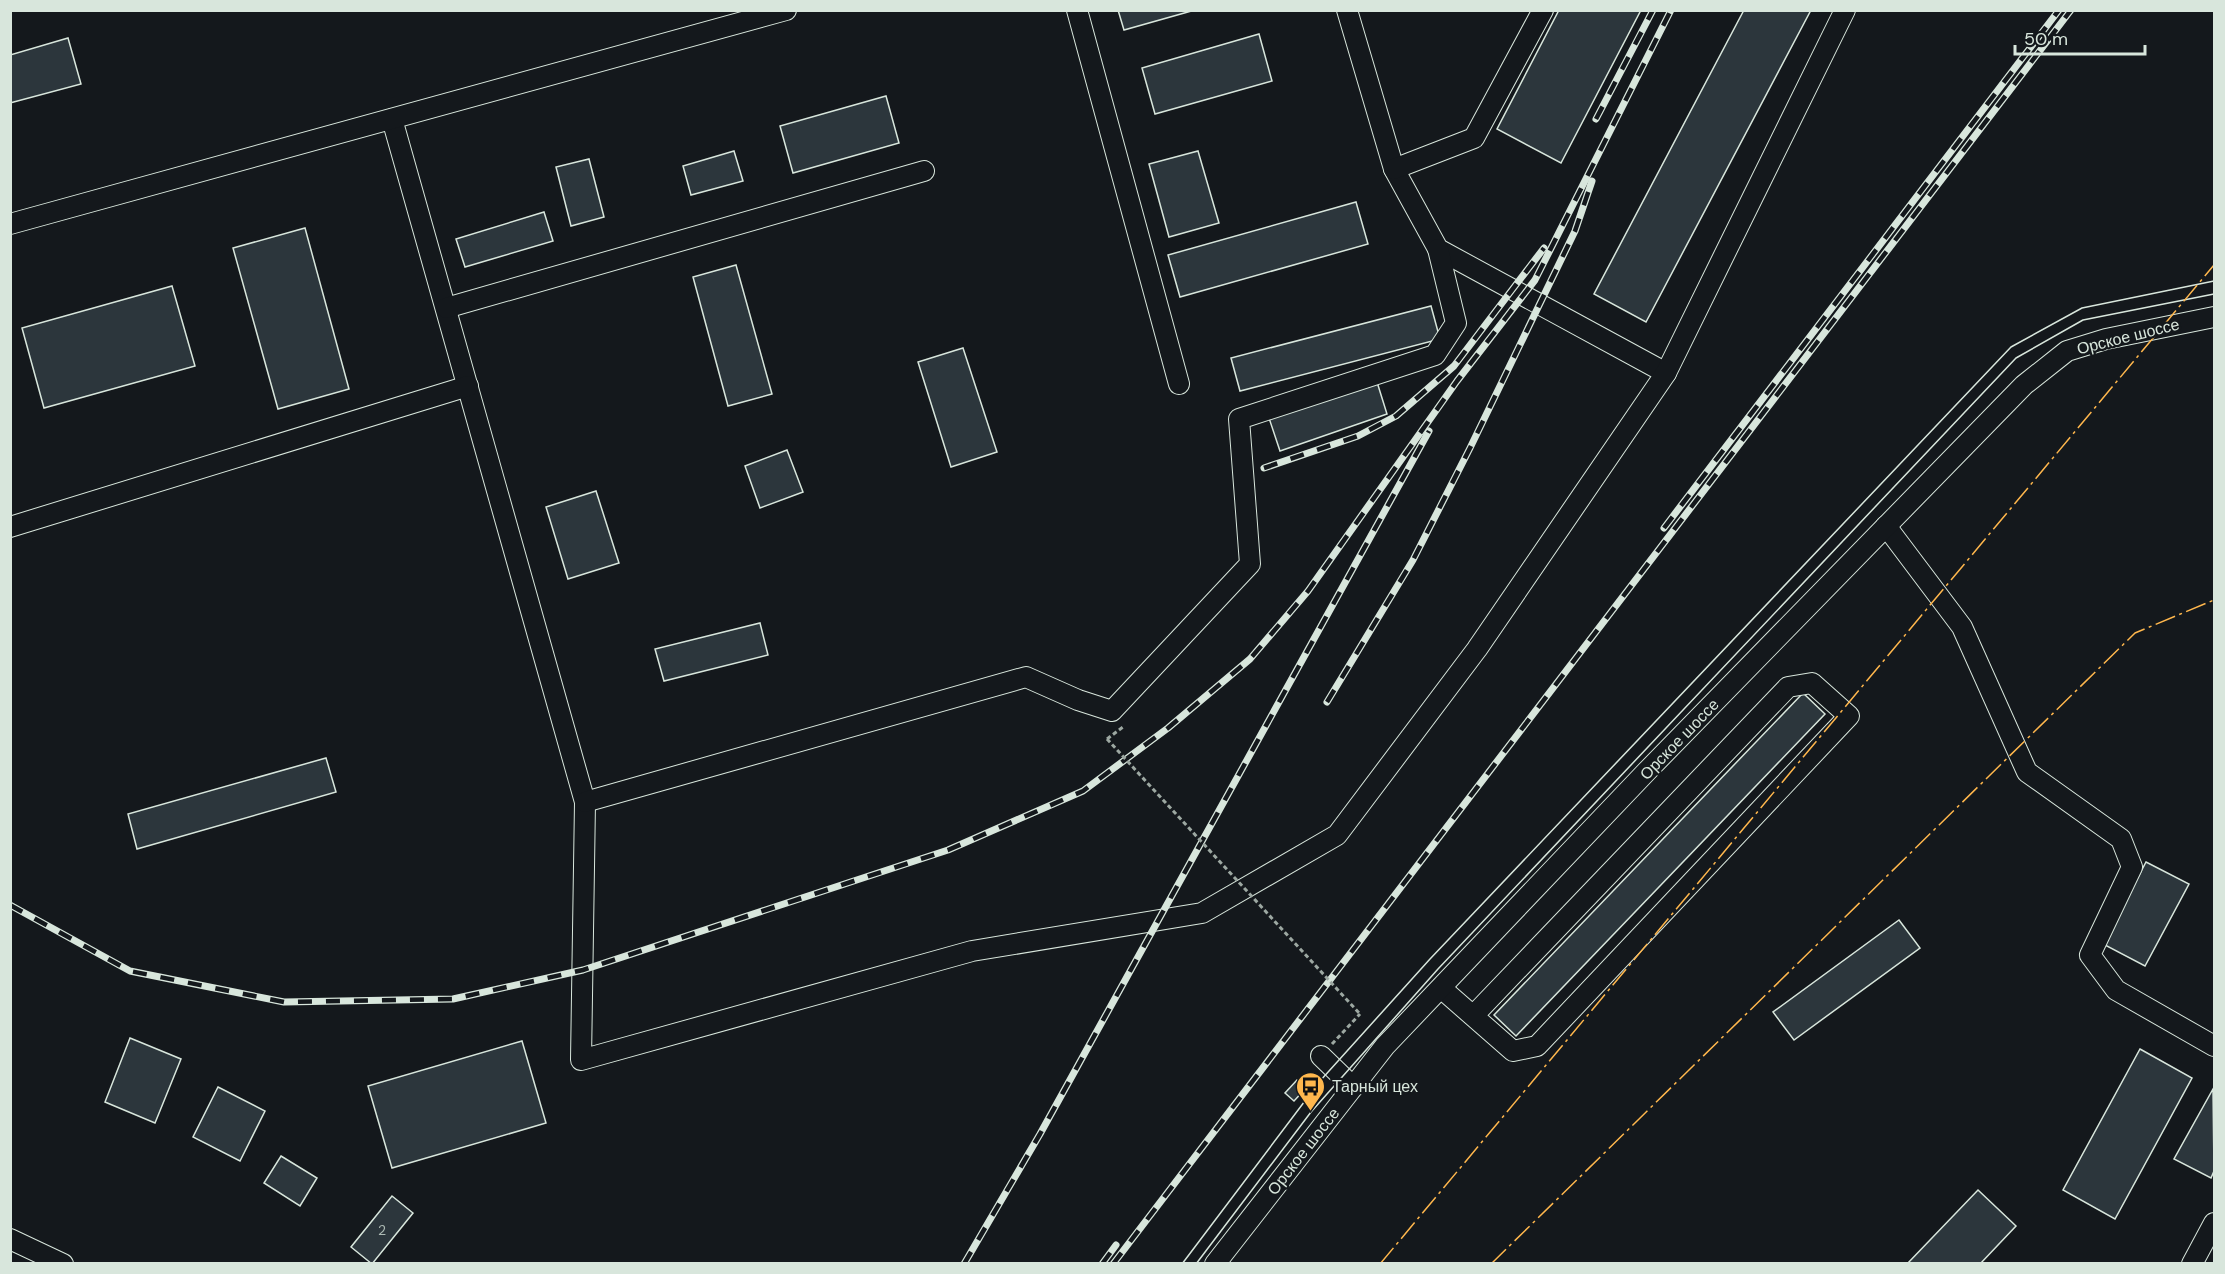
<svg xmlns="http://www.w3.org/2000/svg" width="2225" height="1274" viewBox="0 0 2225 1274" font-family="'DM Sans',sans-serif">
  <rect width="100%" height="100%" fill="#14181c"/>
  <!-- building -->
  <g fill="#2c363c" stroke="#d8e6dc" stroke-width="1.5">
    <path d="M1118 10H1195L1124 30Z"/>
    <path d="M1559 10H1641L1561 163 1497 129Z"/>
    <path d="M1744 10H1811L1646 322 1594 294Z"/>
    <path d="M1259 34 1272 81 1155 114 1142 68Z"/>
    <path d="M68 38 81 84 10 103V55Z"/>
    <path d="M886 96 899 143 793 173 780 126Z"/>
    <path d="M734 151 743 181 691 195 683 166Z"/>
    <path d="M1198 151 1219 223 1169 237 1149 164Z"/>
    <path d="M589 159 604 217 571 226 556 167Z"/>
    <path d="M1356 202 1368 244 1180 297 1168 255Z"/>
    <path d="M544 212 553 241 465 267 456 239Z"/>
    <path d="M305 228 349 389 278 409 233 248Z"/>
    <path d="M736 265 772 394 728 406 693 277Z"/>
    <path d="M172 286 195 366 44 408 22 328Z"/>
    <path d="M1431 306 1440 339 1240 391 1231 358Z"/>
    <path d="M963 348 997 452 951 467 918 362Z"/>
    <path d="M1377 382 1387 414 1280 451 1269 418Z"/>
    <path d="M787 450 803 492 760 508 745 466Z"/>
    <path d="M596 491 619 563 568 579 546 507Z"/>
    <path d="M760 623 768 655 664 681 655 649Z"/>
    <path d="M1803 693 1825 714 1516 1036 1494 1015Z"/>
    <path d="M326 758 336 792 137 849 128 814Z"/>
    <path d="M2146 862 2189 884 2145 966 2103 944Z"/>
    <path d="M1899 920 1920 948 1794 1040 1773 1012Z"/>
    <path d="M130 1038 181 1059 155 1123 105 1102Z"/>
    <path d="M522 1041 546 1123 392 1168 368 1086Z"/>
    <path d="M2140 1049 2192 1078 2115 1219 2063 1190Z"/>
    <path d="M1297 1080 1306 1088 1294 1101 1285 1093Z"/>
    <path d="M218 1087 265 1111 240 1161 193 1137Z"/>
    <path d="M2213 1089 2214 1171 2211 1178 2174 1159Z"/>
    <path d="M281 1156 317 1178 300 1206 264 1183Z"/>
    <path d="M1978 1190 2016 1226 1980 1264H1907Z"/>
    <path d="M392 1196 413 1213 372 1264 351 1247Z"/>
  </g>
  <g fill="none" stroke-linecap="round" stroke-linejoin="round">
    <defs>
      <g id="minor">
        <path d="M1077 10 1179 384"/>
        <path d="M1347 10 1394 169 1438 249 1666 373"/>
        <path d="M392 119 585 802 581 1060 972 951 1202 913 1337 835 1477 649 1666 373 1845 10"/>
        <path d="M1394 169 1474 138 1543 10"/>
        <path d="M10 224 786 10"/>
        <path d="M446 308 924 171"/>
        <path d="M1886 526 1962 627 2027 772 2121 839 2132 867 2090 955 2116 990 2214 1046"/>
        <path d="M10 527 468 386"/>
        <path d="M585 802 1026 677 1078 700 1112 711 1250 564 1239 419 1435 355 1456 323 1438 249"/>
        <path d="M1441 988 1513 1051 1537 1046 1849 716 1812 683 1788 687 1473 1016"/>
        <path d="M1321 1056 1353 1087"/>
        <path d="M10 1239 63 1264"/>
        <path d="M1215 1264 1385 1046 1647 771 2024 385 2067 351 2106 339 2214 317"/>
        <path d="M2192 1264 2214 1223"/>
      </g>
    </defs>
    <!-- minor casing -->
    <use href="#minor" stroke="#d8e6dc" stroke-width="22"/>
    <!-- path -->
    <g stroke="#9da8a2" stroke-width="3" stroke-dasharray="4.5 3" stroke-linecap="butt">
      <path d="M1107 739 1123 727 1122 726"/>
      <path d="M1332 1044 1360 1014"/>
    </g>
    <!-- minor -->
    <use href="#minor" stroke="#14181c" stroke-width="20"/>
    <!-- tram -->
    <g stroke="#d8e6dc" stroke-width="1.5">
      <path d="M1182 1264 1320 1081 1430 959 2011 347 2082 308 2214 281"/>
      <path d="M1196 1264 1311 1112 1438 969 2016 358 2083 320 2214 294"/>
    </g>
    <defs>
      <g id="rail">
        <path d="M1596 119 1653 10"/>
        <path d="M1264 468 1358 436 1396 416 1454 366 1544 248"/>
        <path d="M1664 528 2059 10"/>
        <path d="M1327 702 1413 560 1470 448 1575 231 1592 181"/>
        <path d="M10 905 130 971 284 1002 453 999 583 970 948 850 1083 791 1168 728 1250 659 1308 591 1457 381 1535 280 1671 10"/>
        <path d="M964 1264 1040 1134 1429 431"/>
        <path d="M1102 1264 1116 1245"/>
        <path d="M1113 1264 2071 10"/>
      </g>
    </defs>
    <!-- rail casing -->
    <use href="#rail" stroke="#d8e6dc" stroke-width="7"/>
    <!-- rail -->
    <use href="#rail" stroke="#14181c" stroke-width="4.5" stroke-dasharray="14" stroke-linecap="butt"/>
    <!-- path-bridge -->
    <path stroke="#9da8a2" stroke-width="3" stroke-dasharray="4.5 3" stroke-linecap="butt" d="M1107 739 1360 1014"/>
    <!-- power -->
    <g stroke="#ffb74d" stroke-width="1.5" stroke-dasharray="21 4.5 3 4.5" stroke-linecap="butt">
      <path d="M1380 1264 2214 265"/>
      <path d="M1491 1264 2135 633 2214 600"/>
    </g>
  </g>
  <!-- icons -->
  <defs>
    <symbol id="bus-pin" viewBox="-11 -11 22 30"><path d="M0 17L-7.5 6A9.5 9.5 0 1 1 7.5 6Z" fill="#ffb74d" stroke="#14181c"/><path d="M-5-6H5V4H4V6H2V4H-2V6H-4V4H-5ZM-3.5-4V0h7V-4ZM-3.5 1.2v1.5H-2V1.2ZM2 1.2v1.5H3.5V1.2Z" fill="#111"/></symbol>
  </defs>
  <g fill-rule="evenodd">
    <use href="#bus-pin" x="1294" y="1070" width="33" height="45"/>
  </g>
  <g text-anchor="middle" stroke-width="4.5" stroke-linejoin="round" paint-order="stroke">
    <!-- number labels -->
    <g font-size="14" fill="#adbab4">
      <text x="382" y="1235">2</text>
    </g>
    <!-- street labels -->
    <g font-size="16" fill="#d8e6dc" stroke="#14181c">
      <text transform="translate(2128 336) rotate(-14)" y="6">Орское шоссе</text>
      <text transform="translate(1679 739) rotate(-46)" y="6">Орское шоссе</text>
      <text transform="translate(1303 1151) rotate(-52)" y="6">Орское шоссе</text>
    </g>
    <!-- poi labels -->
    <g font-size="16" fill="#d8e6dc" stroke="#14181c" text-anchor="start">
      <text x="1332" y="1092">Тарный цех</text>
    </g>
  </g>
  <!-- border -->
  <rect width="2225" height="1274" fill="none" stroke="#d8e6dc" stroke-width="24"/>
  <!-- scale -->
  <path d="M2015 45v9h130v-9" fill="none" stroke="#d8e6dc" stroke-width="3"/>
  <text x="2024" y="45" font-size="18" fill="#d8e6dc" stroke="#14181c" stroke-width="4.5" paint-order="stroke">50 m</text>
</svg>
